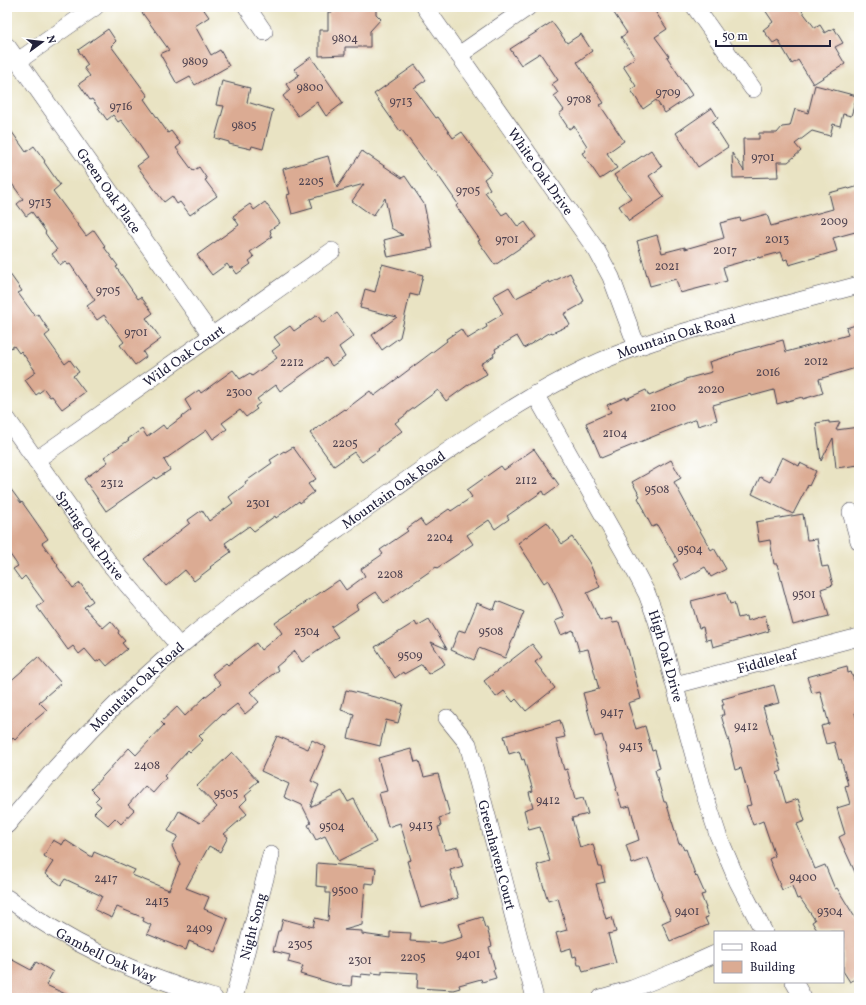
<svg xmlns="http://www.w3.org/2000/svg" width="866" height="1005" viewBox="0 0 866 1005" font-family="Vollkorn,serif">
  <rect width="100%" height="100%" fill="#fff"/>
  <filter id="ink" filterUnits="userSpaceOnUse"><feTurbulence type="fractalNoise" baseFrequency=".025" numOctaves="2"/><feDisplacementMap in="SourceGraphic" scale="8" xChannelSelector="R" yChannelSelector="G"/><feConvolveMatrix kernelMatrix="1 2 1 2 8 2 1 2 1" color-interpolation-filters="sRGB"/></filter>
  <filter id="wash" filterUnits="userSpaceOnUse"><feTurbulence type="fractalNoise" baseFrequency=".012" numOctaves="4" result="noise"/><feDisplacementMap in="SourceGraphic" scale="16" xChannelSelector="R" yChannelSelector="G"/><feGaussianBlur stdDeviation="0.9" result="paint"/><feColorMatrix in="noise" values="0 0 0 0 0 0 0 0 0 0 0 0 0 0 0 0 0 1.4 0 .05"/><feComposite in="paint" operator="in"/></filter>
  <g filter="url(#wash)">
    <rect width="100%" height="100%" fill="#e9e3c3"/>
    <g id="blocks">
      <!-- building -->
      <g fill="#dbab93">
        <path d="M138 7H202L209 17 195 26 211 55 220 50 229 66 195 85 190 77 177 84 160 54 169 50Z"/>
        <path d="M332 7H376V14L381 19 370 31V47H345V55L319 56V30H328V12H332Z"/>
        <path d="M610 7H652L667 29 655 37 669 56 667 57 692 95 665 113 656 100 643 109 631 90 636 86 623 66 635 58 621 37 627 33Z"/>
        <path d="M763 7H799L815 28 820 25 825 33 834 28 843 43 835 47 845 64 813 84 798 60 792 64 778 40 773 43 763 30 773 22Z"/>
        <path d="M552 22 567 43 581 34 592 51 577 62 604 103 600 105 624 141 607 153 617 168 600 179 582 153 586 151 584 148 587 146 574 126 569 129 559 114 564 110 554 96 558 93 552 84 558 80 540 53 521 65 510 49Z"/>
        <path d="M108 29 116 41 111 46 148 96 144 99 168 133 171 131 181 144 176 148 193 171 199 167 207 179 205 180 217 196 190 215 180 202 177 204 172 196 164 202 137 166 148 158 134 137 121 120 118 122 113 115 107 120 92 99 90 100 79 84 90 76 84 68 88 65 78 50Z"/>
        <path d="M311 57 343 103 326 116 317 102 298 116 283 96 290 90 286 84 299 75 294 69Z"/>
        <path d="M415 65 426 80 414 88 436 118 438 117 453 138 462 132 492 173 484 179 490 189 485 192 502 215 507 212 518 227 525 222 536 237 495 265 478 241 480 240 456 206 458 204 435 171 433 172 402 130 400 131 374 94Z"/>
        <path d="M222 81 250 88 247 102 273 110 263 149 252 146 251 149 229 144V142L215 138 224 106 216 105Z"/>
        <path d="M815 85 857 96 851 116 843 114 840 126 833 124 830 136 812 131 795 144 801 151 788 162H777L778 177 733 178 732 153 744 171 743 139H759V133H777L782 127 790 126 795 109 808 113Z"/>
        <path d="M712 108 718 118 712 122 728 147 698 167 676 133Z"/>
        <path d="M7 125 26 152 34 146 45 161 44 162 60 185 53 191 86 236 94 230 105 246 104 247 118 266 116 267 138 299 141 297 153 313 146 318 161 339 143 352 146 357 135 365 120 345 124 342 104 315 97 320 87 306 95 300 70 264 68 265 65 261 60 265 52 254 57 250 45 233 46 232 32 212 26 216 17 204 23 199 7 177Z"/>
        <path d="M651 150 662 167 649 176 664 197 629 221 619 206 631 198 614 175Z"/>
        <path d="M362 151 402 178 405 176 424 204 433 248 388 257 384 240 403 235 391 228 385 198 373 216 352 201 364 184 310 199 313 208 292 214 287 195 290 194 283 169 328 156 337 188Z"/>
        <path d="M859 186V231L833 238 837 251 789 265 787 259 784 260 781 252 759 258V257L723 267 727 281 680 293 676 279 650 286 637 241 657 235 662 253 685 247V249L724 238 720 223 740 218 741 221 767 214 771 226 833 209 829 193 848 188 849 189Z"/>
        <path d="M265 202 280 223 270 230 271 233 270 234 272 237 250 252 254 257 249 261 251 264 237 274 232 267 230 268 227 264 212 275 197 255 239 225 233 216 250 204 254 210Z"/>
        <path d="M382 264 423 275 418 296 410 294 400 337 382 350 372 335 397 317 360 308 365 289 375 292Z"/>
        <path d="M7 270 22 291 18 293 35 316 38 314 50 332 45 336 65 364 70 360 79 372 73 376 85 392 62 409 52 396 50 397 44 389 36 395 25 380 36 372 21 351 19 353 14 346 7 350Z"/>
        <path d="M570 273 584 301 582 302V304L564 314 570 325 552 333 551 332 524 348 517 336 495 349 496 352 493 354 494 356 481 364 487 374 473 382H472L446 401 438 390 407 413V414L395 423 402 431 378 449 379 450 362 462 354 452 334 466 310 433 344 409 345 410 370 391 374 396 447 341 446 339 461 329 467 339 487 327 486 324 503 314 493 296 509 287 516 298 549 281 550 283Z"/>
        <path d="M337 313 354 336 339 347 345 357 332 366 326 358 280 391 276 385 257 399 260 403 255 407 257 409 246 417 240 410 222 423 227 429 213 439 207 430 164 460 170 470 156 479 155 477 106 511 84 479 108 462 104 457 129 440 128 439 142 429 147 437 163 425 166 429 191 410 185 400 199 390 201 393 233 370 240 379 250 373 252 376 277 358 272 351 280 345 274 337 290 326 294 331 317 315 323 323Z"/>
        <path d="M859 324V367L819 379 823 393 803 399 802 397 777 404 774 390 752 396 751 394 713 405 717 420 698 426 696 419 601 458 586 423 611 412 607 405 626 397V399L646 390 649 396 685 381V379L712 372 709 362 735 354V353L783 340 786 352 848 335 846 328Z"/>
        <path d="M829 421V423L840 422 836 430 859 427V465L836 468 833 438 821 461 816 423Z"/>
        <path d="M293 447 316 479 308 484 314 492 300 503 299 501 276 518 275 516 254 531 249 526 225 543 231 552 210 567 211 568 194 581 185 570 166 586 144 559 190 523 188 520 202 510 209 521 233 503 229 497 246 484 245 482 272 463 270 460 284 451 285 452Z"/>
        <path d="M534 449 559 485 545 495 543 491 507 516 509 519 495 529 489 520 467 535 473 544 437 568 436 567 384 603 376 592 356 605 358 609 331 627 338 637 302 662 295 651 276 667 278 670 250 692 259 702 245 714 237 704 223 715 222 714 199 736 203 740 190 752 188 750 164 776 166 778 153 793 145 786 128 805 134 810 121 824 115 818 108 825 94 813 101 806 95 801 99 797 91 789 129 748 136 755 164 725 161 722 177 707 185 716 205 697 221 684 212 674 226 663 228 665 256 643 261 650 282 633 275 623 339 580 346 590 365 576 361 569 383 554 380 550 408 531 406 529 420 519 425 526 449 509 451 511 472 497 467 490 501 466 504 470Z"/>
        <path d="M782 457 799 466 800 463 816 471 809 486 808 485 793 514 752 494 760 477 770 482Z"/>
        <path d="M671 460 681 478 674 482 687 506H686L711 550 714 548 726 569 711 577 705 567 682 580 673 564 678 561 657 525 652 527 643 510 644 509 638 498 640 496 632 482Z"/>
        <path d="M7 484 21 503 22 502 48 539 42 543 58 565 57 566 73 588 80 583 93 601 84 607 103 628 111 621 119 631 118 633 125 641 122 643 127 649 107 666 101 659 96 662 85 649 79 654 73 646 68 650 37 607 44 602 25 576 21 580 13 569 18 566 7 550Z"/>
        <path d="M803 514 807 540 817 539 822 567 828 566 833 585 821 589 829 616 793 625 777 564H774L770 540 759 542 756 522Z"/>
        <path d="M547 522 562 544 572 537 589 562 600 587 587 593 600 621 611 618 613 623 619 622 627 649H628L633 669 641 699 628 703 636 729 645 726 652 751 655 750 660 768 655 770 664 802H666L679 844 681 843 684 850 686 849 696 877 697 876 705 894 701 895 706 908H705L708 917 705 918 708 925 670 941 662 923 671 919 661 896 662 895 648 858 632 864 626 845 639 840 630 806 622 808 616 789 617 788 602 735 595 737 583 693 599 689 588 649 579 651 573 630 561 635 555 621 565 617 548 580 544 583 518 543Z"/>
        <path d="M726 592 730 604 734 603 738 618 746 616 747 621 765 615 769 631 713 647 711 639 706 640 703 627 699 628 691 601Z"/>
        <path d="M497 601 524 612 505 658 479 648 474 660 451 650 459 630 465 632 477 603 494 610Z"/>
        <path d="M429 619 447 649 431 642 445 664 428 674 422 664 404 674 403 672 395 678 375 647 415 622 417 626Z"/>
        <path d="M532 644 542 657 535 662 555 688 526 711 516 699 513 702 504 691 496 697 484 681Z"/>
        <path d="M38 657 61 683 39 702 47 710 29 725 15 740 13 738 7 745V684Z"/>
        <path d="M847 666 848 673 851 672 854 681H856L859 692V712L855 713 859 727V881L839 837 845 834 837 808 850 804 845 786 848 785 841 759 839 760 834 742 826 744 821 726 829 724 820 691 812 693 807 677Z"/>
        <path d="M774 685 779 703 763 707 782 771 777 773 786 803 798 799 805 821 797 824 815 869 825 865 835 889 837 888 859 924V977L850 982 843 971V932H818L812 922 815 920 800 898 797 899 792 886 782 890 769 859 775 856 763 821 753 825 746 806 751 805 741 768 735 770 731 753 732 752 721 715H724L722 705H724L722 699Z"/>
        <path d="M346 690 403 704 398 723 386 720 380 746 348 738 354 714 341 710Z"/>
        <path d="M560 720 565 737 556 739 564 770 567 769 575 800 583 798 588 814 572 818 580 848 593 844 599 867H601L605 882 596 884 606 919 612 917 616 932 608 934 616 963 583 972 581 965H578L576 956 573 957 571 948 561 951 556 933 567 930 558 898 548 901 537 865 550 861 540 827 529 830 524 810 533 807 529 792 533 791 524 759 522 760 519 751 509 754 504 736Z"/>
        <path d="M277 736 308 749 312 740 326 747 311 781 319 785 310 807 342 791 348 802 354 799 376 842 338 861 325 836 316 840 308 825 311 823 302 805 284 797 289 784 261 771Z"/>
        <path d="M411 749 415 762 419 761 424 777 438 774 450 815 439 818 441 826 438 827 445 850 458 847 463 866 450 870 458 898 421 908 407 861 411 860 400 823 388 827 379 793 387 791 378 758Z"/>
        <path d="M232 752 258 781 250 788 252 790 245 796 247 799 240 806 247 814 224 834 228 837 220 852 209 846 186 888 209 897 204 909 228 919 215 952 189 941 186 950 147 934 151 925 143 921 144 918 117 907 112 918 95 910 102 896 65 879 61 885 45 874 53 862 44 856 53 840 62 845 65 840 92 857 94 852 117 862 135 870 132 875 169 890 180 864 172 846 178 836 168 831 179 811 200 823 217 807 197 786Z"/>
        <path d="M317 863 376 868 374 884 365 883 362 925 344 930 362 931V934L390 938V932L411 933 410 941 442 943 463 937 459 924 482 917 485 928H487L492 946 489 947 495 969 493 970 496 978 482 982 481 979 459 985 460 988 453 990 417 988 418 973 382 971V974L372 973 371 975 361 974V977L352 976 351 986 338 985 300 974 303 966 288 962 290 955 273 951 278 931H280L283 919 313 927 315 918 328 921 330 893H326V887L316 886Z"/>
        <path d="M7 957 31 970 36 962 53 972 46 985 74 998H7Z"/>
      </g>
    </g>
  </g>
  <g filter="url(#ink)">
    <use href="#blocks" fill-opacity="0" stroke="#403f4f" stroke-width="1"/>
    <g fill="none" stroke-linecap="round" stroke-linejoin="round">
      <defs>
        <g id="minor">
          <path d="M247 7 264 32"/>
          <path id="s1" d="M425 7 597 251 611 277 637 347"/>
          <path d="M695 7 753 89"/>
          <path id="s2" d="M7 46 212 336"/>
          <path d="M459 55 528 7"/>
          <path d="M18 61 95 7"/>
          <path id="s3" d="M535 394 636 573 647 594 657 621 703 789 718 835 737 880 764 932"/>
          <path id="s4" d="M7 419 109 563 179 646"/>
          <path id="s5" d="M36 460 332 251"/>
          <path d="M851 512 859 541"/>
          <path id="s6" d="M675 685 859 637"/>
          <path id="s7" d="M447 718 468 744 535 998"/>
          <path id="s8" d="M7 825C60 760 115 701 179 647 242 593 311 548 379 500 446 452 512 403 588 367 634 345 684 332 734 318 776 307 817 296 859 285"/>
          <path id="s9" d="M7 898C68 943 141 976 214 998"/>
          <path d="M794 982 803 998"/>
          <path id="s10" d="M234 998 271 855"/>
          <path d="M601 998 632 989 677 971 715 954"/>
        </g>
      </defs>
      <!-- minor casing -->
      <use href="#minor" stroke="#403f4f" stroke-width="18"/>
      <!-- minor -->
      <use href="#minor" stroke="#fff" stroke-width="17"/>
    </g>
  </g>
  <g text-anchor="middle" stroke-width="3" stroke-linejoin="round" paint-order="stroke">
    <!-- number labels -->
    <g font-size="12" fill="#504451">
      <text x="345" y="42">9804</text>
      <text x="195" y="65">9809</text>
      <text x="310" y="91">9800</text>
      <text x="668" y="96">9709</text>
      <text x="579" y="103">9708</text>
      <text x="401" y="105">9713</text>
      <text x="121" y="110">9716</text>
      <text x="244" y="129">9805</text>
      <text x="763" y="161">9701</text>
      <text x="311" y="185">2205</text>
      <text x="468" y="194">9705</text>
      <text x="40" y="206">9713</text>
      <text x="834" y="225">2009</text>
      <text x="507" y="243">9701</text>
      <text x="777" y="243">2013</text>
      <text x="725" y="254">2017</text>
      <text x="667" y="270">2021</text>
      <text x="108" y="294">9705</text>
      <text x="136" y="336">9701</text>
      <text x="816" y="365">2012</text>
      <text x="292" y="366">2212</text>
      <text x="768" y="376">2016</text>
      <text x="711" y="393">2020</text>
      <text x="239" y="396">2300</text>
      <text x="663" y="411">2100</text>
      <text x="615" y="437">2104</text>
      <text x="345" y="447">2205</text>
      <text x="526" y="484">2112</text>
      <text x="112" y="487">2312</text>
      <text x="657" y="493">9508</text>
      <text x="258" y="507">2301</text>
      <text x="440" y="541">2204</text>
      <text x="690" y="553">9504</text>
      <text x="390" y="578">2208</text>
      <text x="804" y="598">9501</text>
      <text x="307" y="635">2304</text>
      <text x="491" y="635">9508</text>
      <text x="410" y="659">9509</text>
      <text x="612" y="716">9417</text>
      <text x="746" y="730">9412</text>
      <text x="631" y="750">9413</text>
      <text x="147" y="769">2408</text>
      <text x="226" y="797">9505</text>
      <text x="548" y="804">9412</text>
      <text x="421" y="829">9413</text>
      <text x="332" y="830">9504</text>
      <text x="803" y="881">9400</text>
      <text x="106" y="882">2417</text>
      <text x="345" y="894">9500</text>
      <text x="157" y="905">2413</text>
      <text x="687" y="915">9401</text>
      <text x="830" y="915">9304</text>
      <text x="199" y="932">2409</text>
      <text x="300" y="948">2305</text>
      <text x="468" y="958">9401</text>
      <text x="413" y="961">2205</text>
      <text x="360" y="964">2301</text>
    </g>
    <!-- street labels -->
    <g font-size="14" fill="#22223b" stroke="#fff">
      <text dy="5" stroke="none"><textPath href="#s1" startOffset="201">White Oak Drive</textPath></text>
      <text dy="5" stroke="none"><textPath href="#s2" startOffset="177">Green Oak Place</textPath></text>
      <text dy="5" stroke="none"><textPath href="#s8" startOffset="838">Mountain Oak Road</textPath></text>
      <text dy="5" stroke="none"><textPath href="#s5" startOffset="181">Wild Oak Court</textPath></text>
      <text dy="5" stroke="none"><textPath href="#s8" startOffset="514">Mountain Oak Road</textPath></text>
      <text dy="5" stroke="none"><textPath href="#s4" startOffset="143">Spring Oak Drive</textPath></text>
      <text dy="5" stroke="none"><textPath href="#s3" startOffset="294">High Oak Drive</textPath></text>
      <text dy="5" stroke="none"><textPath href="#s6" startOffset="95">Fiddleleaf</textPath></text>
      <text dy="5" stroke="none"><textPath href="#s8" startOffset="190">Mountain Oak Road</textPath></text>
      <text dy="5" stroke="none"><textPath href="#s7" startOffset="148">Greenhaven Court</textPath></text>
      <text dy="5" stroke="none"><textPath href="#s10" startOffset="74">Night Song</textPath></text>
      <text dy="5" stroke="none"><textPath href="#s9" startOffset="115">Gambell Oak Way</textPath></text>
    </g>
  </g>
  <!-- margin -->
  <rect width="866" height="1005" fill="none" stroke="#fff" stroke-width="24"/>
  <!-- legend -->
  <rect x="714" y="931" width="130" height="52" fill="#ffffff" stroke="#a7a7b1"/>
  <rect x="722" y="944" width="20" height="6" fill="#ffffff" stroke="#a7a7b1"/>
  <text x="750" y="951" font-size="12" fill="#22223b">Road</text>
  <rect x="722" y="961" width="20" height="12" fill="#dbab93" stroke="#a7a7b1"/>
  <text x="750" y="971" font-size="12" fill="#22223b">Building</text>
  <!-- north arrow -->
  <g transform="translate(42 42) rotate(75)" stroke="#ffffff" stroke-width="3" paint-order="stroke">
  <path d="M0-3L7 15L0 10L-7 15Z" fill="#22223b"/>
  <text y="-6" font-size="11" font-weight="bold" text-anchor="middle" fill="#22223b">N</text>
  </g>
  <!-- scale -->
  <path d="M716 40v6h114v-6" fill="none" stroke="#22223b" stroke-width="2"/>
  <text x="722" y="40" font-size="12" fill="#22223b" stroke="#ffffff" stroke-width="3" paint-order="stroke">50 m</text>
</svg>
